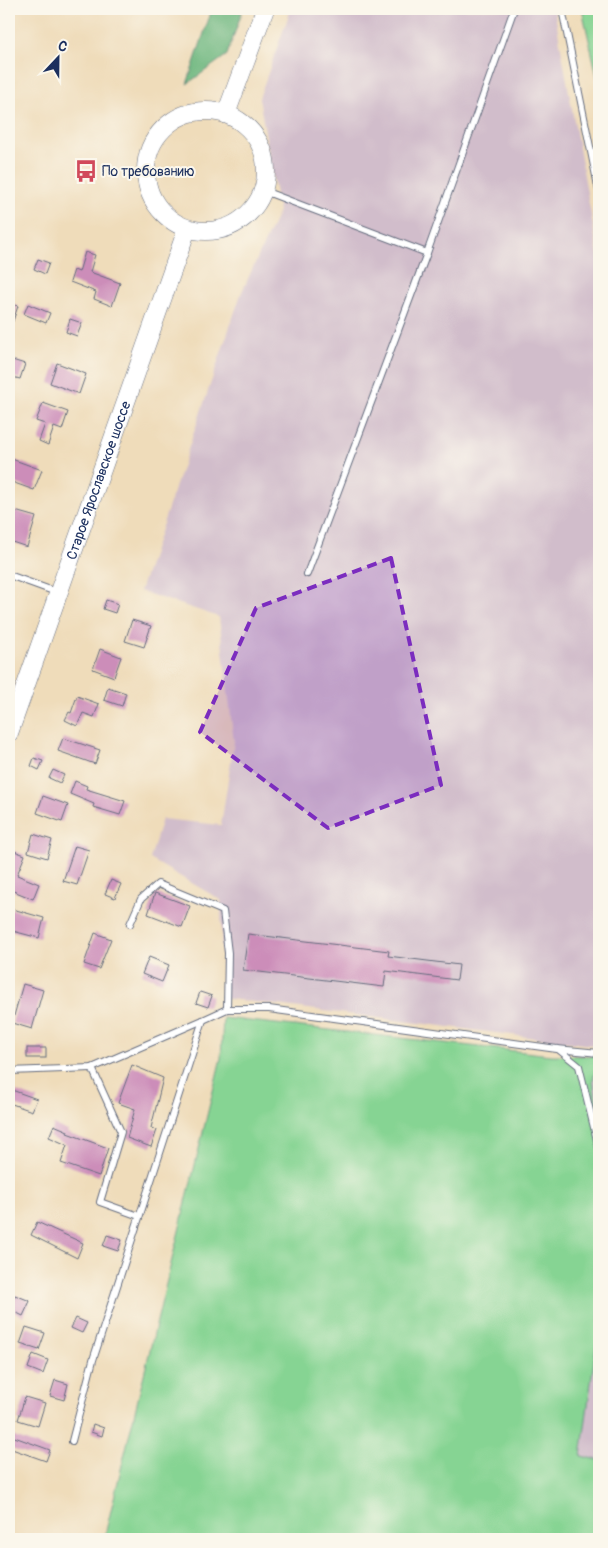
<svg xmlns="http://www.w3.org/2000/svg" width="608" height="1548" viewBox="0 0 608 1548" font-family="Pangolin,sans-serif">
  <rect width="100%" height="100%" fill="#fbf7ec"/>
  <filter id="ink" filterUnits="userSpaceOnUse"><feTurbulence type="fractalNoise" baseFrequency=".02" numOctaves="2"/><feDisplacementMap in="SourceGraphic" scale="10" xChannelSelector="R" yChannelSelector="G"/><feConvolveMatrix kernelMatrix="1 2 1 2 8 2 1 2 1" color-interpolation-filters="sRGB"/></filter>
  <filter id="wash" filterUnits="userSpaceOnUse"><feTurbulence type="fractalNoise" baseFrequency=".0096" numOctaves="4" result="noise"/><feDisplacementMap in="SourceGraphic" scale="20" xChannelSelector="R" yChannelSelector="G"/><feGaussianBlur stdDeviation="1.12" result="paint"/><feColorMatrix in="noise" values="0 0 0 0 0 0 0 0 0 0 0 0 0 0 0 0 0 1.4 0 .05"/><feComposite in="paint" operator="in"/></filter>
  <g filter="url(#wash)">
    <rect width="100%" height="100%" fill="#efdcba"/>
    <!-- industrial -->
    <g fill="#d1bdcb">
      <path d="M291 9H554L599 259V1041L591 1045 222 998 221 900 150 859 162 819 221 825 234 742 219 617 140 591 241 294 279 211 259 98Z"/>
      <path d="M599 1056V1119L593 1080Z"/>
      <path d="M599 1324V1460L581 1456Z"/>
    </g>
    <!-- green -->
    <g fill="#86d493" stroke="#508278">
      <path d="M582 9H599V85Z"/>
      <path d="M223 1018 551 1055 599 1056 593 1080 599 1119V1324L581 1456 599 1460V1539H104L221 1058Z"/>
    </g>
    <!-- forest -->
    <path fill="#6cb67d" stroke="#44726e" d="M212 9H243L227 55 187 84Z"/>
    <g id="blocks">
      <!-- building -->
      <g fill="#cc8db9">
        <path d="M85 252 95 255 90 272 120 283 112 306 94 299 96 292 70 282 74 270 79 272Z"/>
        <path d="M38 259 49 263 45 274 34 269Z"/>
        <path d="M9 303 18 306 10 330H9Z"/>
        <path d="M28 304 50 313 46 323 24 314Z"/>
        <path d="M70 319 82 323 77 336 66 332Z"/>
        <path d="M9 359 25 364 20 379 9 376Z"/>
        <path d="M57 363 86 374 79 394 50 383Z"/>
        <path d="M43 403 68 412 62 430 54 427 48 445 39 441 45 424 36 421Z"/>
        <path d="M9 458 42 470 34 490 9 481Z"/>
        <path d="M15 511 36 517 27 547 9 541V532Z"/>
        <path d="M106 600 118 604 115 613 103 609Z"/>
        <path d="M132 620 151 626 144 647 125 641Z"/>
        <path d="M100 649 121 657 114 677 93 669Z"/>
        <path d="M108 687 126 693 122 706 104 700Z"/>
        <path d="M77 696 99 704 94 717 83 713 77 726 65 720 69 712 71 713Z"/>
        <path d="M63 738 100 750 95 764 58 751Z"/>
        <path d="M34 758 43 761 39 770 31 766Z"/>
        <path d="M53 770 64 775 60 783 49 778Z"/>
        <path d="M75 781 87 786 86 789 125 801 120 815 93 807 94 804 70 794Z"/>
        <path d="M43 796 68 805 62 822 37 813Z"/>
        <path d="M33 834 52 840 47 858 28 852Z"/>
        <path d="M75 846 89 850 77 885 63 881Z"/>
        <path d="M9 849 25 855 17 875 39 884 33 899 11 890 9 894Z"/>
        <path d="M111 880 121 884 115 898 105 894Z"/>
        <path d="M155 893 190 906 182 927 148 914Z"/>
        <path d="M9 908 44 918 39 938 9 930Z"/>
        <path d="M95 933 111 939 99 969 84 964Z"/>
        <path d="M248 934 389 951 388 956 459 965 457 980 386 971 384 987 243 970Z"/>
        <path d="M149 957 169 965 162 982 142 974Z"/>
        <path d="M23 984 43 990 32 1029 12 1023Z"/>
        <path d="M200 992 212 996 208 1007 196 1003Z"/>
        <rect x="27" y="1048" width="19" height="10"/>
        <path d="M132 1065 163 1078 151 1128 157 1130 151 1147 127 1138 135 1109 118 1103Z"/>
        <path d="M9 1089 37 1099 32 1111 9 1103Z"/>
        <path d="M54 1125 68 1131 67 1133 108 1148 99 1176 61 1163 67 1145 49 1137Z"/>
        <path d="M37 1222 83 1243 77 1258 31 1235Z"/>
        <path d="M107 1235 122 1240 118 1251 103 1246Z"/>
        <path d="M15 1295 30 1301 23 1316 9 1309Z"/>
        <path d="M76 1318 87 1323 82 1333 71 1328Z"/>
        <path d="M26 1327 45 1333 39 1350 20 1344Z"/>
        <path d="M33 1354 48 1360 43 1374 28 1368Z"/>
        <path d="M55 1380 68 1384 64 1400 50 1396Z"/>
        <path d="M25 1397 45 1403 38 1426 18 1420Z"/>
        <path d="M93 1424 104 1428 102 1436 91 1432Z"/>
        <path d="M9 1435 50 1450 46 1461 9 1448Z"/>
      </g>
    </g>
  </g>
  <g filter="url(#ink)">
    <use href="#blocks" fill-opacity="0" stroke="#656c7e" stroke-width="1"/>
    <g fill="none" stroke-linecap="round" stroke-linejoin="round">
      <defs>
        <g id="service">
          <path d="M562 9 599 191"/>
          <path d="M264 191 427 253 514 9"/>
          <path d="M307 574 427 253"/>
          <path d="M9 575 56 592"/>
          <path d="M130 924 141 899 158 884 223 911 228 953 227 1009"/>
          <path d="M558 1049 579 1066 599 1148"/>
          <path d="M92 1068 121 1132 100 1202 139 1216"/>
          <path d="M9 1071 92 1068 203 1020 227 1009H269L557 1049 599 1053"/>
          <path d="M72 1441 93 1360 203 1020"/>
        </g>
        <g id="secondary">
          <circle cx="206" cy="171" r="60"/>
          <path d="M226 114 265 9"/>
          <path id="s1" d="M9 733 187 229"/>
        </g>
      </defs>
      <!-- service casing -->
      <use href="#service" stroke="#656c7e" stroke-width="8"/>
      <!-- secondary casing -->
      <use href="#secondary" stroke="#656c7e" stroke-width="19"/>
      <!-- service -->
      <use href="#service" stroke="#fff" stroke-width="6"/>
      <!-- secondary -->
      <use href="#secondary" stroke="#fff" stroke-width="18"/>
    </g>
  </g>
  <!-- marked area -->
  <path fill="#7b2cbf" fill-opacity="0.2" stroke="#7b2cbf" stroke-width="4" stroke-dasharray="10 6" stroke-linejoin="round" d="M391 558 441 785 328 828 200 732 256 608Z"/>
  <!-- icons -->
  <defs>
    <symbol id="bus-bare" viewBox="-9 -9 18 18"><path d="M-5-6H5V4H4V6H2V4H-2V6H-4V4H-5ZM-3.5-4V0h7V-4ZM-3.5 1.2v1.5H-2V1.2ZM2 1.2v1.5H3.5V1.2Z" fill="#d1495b" stroke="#fbf7ec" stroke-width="2.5" paint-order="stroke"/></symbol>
  </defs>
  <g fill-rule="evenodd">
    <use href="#bus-bare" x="70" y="155" width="32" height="32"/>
  </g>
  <g text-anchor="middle" stroke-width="4" stroke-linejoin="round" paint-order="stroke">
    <!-- poi labels -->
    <g font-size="14" fill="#1b2f5e" stroke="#fbf7ec" text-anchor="start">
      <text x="102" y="176">По требованию</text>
    </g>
    <!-- street labels -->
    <g font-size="14" fill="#1b2f5e" stroke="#fbf7ec">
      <text dy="5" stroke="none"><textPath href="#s1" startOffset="268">Старое Ярославское шоссе</textPath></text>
    </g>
  </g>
  <!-- margin -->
  <rect width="608" height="1548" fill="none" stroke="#fbf7ec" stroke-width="30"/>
  <!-- north arrow -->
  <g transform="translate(58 58) rotate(22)" stroke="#fbf7ec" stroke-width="4" paint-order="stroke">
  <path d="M0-4L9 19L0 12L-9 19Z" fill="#1b2f5e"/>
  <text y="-8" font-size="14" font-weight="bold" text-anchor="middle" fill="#1b2f5e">С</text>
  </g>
</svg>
